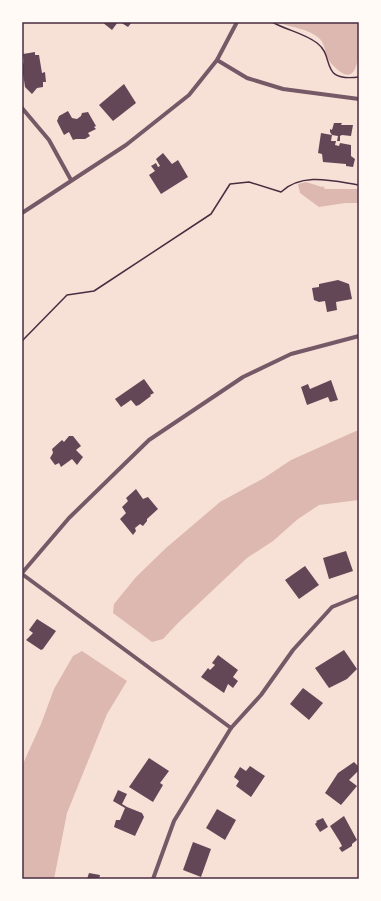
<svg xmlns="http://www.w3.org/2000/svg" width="381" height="901" viewBox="0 0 381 901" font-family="'Alegreya Sans',sans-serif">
  <rect width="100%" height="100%" fill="#f7e1d7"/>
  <!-- water -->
  <g fill="#dcb8b0">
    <path d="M277 22H359C359 42 363 100 330 62 325 56 326 46 320 39 308 28 292 28 277 22Z"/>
    <path d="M306 182 322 187 323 186 325 189H359V203H345L319 207 300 193 298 184Z"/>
    <path d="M356 431H359V500L319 505 298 519 273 541 247 558 178 623 163 639 152 642 113 613 114 604 136 577 166 548 220 502 264 478 291 460Z"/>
    <path d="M82 651 127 681 107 714 67 813 54 879H22V766L41 724 54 689 73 656Z"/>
  </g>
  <!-- building -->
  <g fill="#644757">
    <path d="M102 22H118L112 30Z"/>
    <path d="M120 22H132L128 27Z"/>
    <path d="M35 52V55H39L42 73 45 72 46 82H43V87L37 88 32 94 25 87 22 67 24 62 23 54Z"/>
    <path d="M124 84 136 103 113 121 99 105Z"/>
    <path d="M68 111 72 118 77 119 81 116 82 113 88 112 96 126 94 127 96 129 88 133 90 136 85 139H76L73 140 69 132 64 135 57 121 59 116Z"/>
    <path d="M334 123H342L341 125H353L351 136 342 135 340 136V141H337L338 136 332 135 330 132V129L332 130Z"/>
    <path d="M321 133 332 135 331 141H336L335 145 339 146 340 143 351 145V156L355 159 353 167 346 166V164L323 162 322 154 318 153Z"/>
    <path d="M163 153 172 164 178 160 188 177 161 194 149 175 155 171 151 166 156 163 158 167 160 166 156 159Z"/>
    <path d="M338 280 349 284 352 299 336 302 337 310 327 312 325 301 319 302 314 300 312 288 319 287V284Z"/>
    <path d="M144 379 154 393 150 395 151 396 139 405 136 406 131 400 121 407 115 399Z"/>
    <path d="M331 380 338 400 330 402 328 397 307 405 301 387 308 384 310 389Z"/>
    <path d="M69 436H73L81 446 76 450 83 457 77 465 72 459 61 467 59 463 55 465 50 458 53 453 52 449 62 440 64 442Z"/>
    <path d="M136 489 143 499 148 497 158 509 147 519V521L143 526 140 524 135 528 136 531 133 535 120 519 126 513 122 507 128 501 126 498Z"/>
    <path d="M346 551 353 571 329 579 323 558Z"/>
    <path d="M305 566 319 585 299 599 285 580Z"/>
    <path d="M37 619 56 631 43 649 41 650 26 640 33 633 29 630Z"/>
    <path d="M344 650 357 669 347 679 329 688 315 668Z"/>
    <path d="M218 655 238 670 233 677 238 681 233 688 228 684 224 693 201 677 208 668 210 670 215 665 212 663Z"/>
    <path d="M303 688 323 703 309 720 290 704Z"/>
    <path d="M149 758 169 771 160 783 163 785 153 802 129 787Z"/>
    <path d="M354 762 359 767V770L349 780 357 786 341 805 325 793 338 773Z"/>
    <path d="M250 766 265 776 251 797 236 786 239 781 234 777 240 767 246 771Z"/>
    <path d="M118 790 127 794 122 804 127 807 142 813 144 817 135 836 114 827 116 820H120L125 808 113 801Z"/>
    <path d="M217 809 236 820 225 840 206 828Z"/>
    <path d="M344 816 357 840 352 844V846L342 852 339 848 342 846 340 842 330 826Z"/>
    <path d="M323 818 328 827 320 832 315 824 317 822 316 821Z"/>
    <path d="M193 842 211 849 201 877 183 870Z"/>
    <path d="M89 873 100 875 99 879H87Z"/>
  </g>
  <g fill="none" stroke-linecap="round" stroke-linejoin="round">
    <!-- path -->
    <g stroke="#4a2c40" stroke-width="1.5">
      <path d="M272 22C286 30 304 33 317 43 336 57 318 82 359 77"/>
      <path d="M22 341 67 295 94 291 211 214 230 184 249 182 281 192C302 172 333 181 359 185"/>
    </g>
    <!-- minor -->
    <g stroke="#755966" stroke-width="4">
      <path d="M217 60 247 78 283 89 359 99"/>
      <path d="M22 108 49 140 71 180"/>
      <path d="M22 213 126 145 189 95 217 60 237 22"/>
      <path d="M22 573 69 518 149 440 243 377 291 354 359 336"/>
      <path d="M22 574 231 728"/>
      <path d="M153 879 174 821 231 728 261 695 293 650 332 607 359 596"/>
    </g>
  </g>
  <!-- border -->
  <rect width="381" height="901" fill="none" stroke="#fffaf5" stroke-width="46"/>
  <rect x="23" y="23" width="335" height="855" fill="none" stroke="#4a2c40" stroke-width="1.5"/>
</svg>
